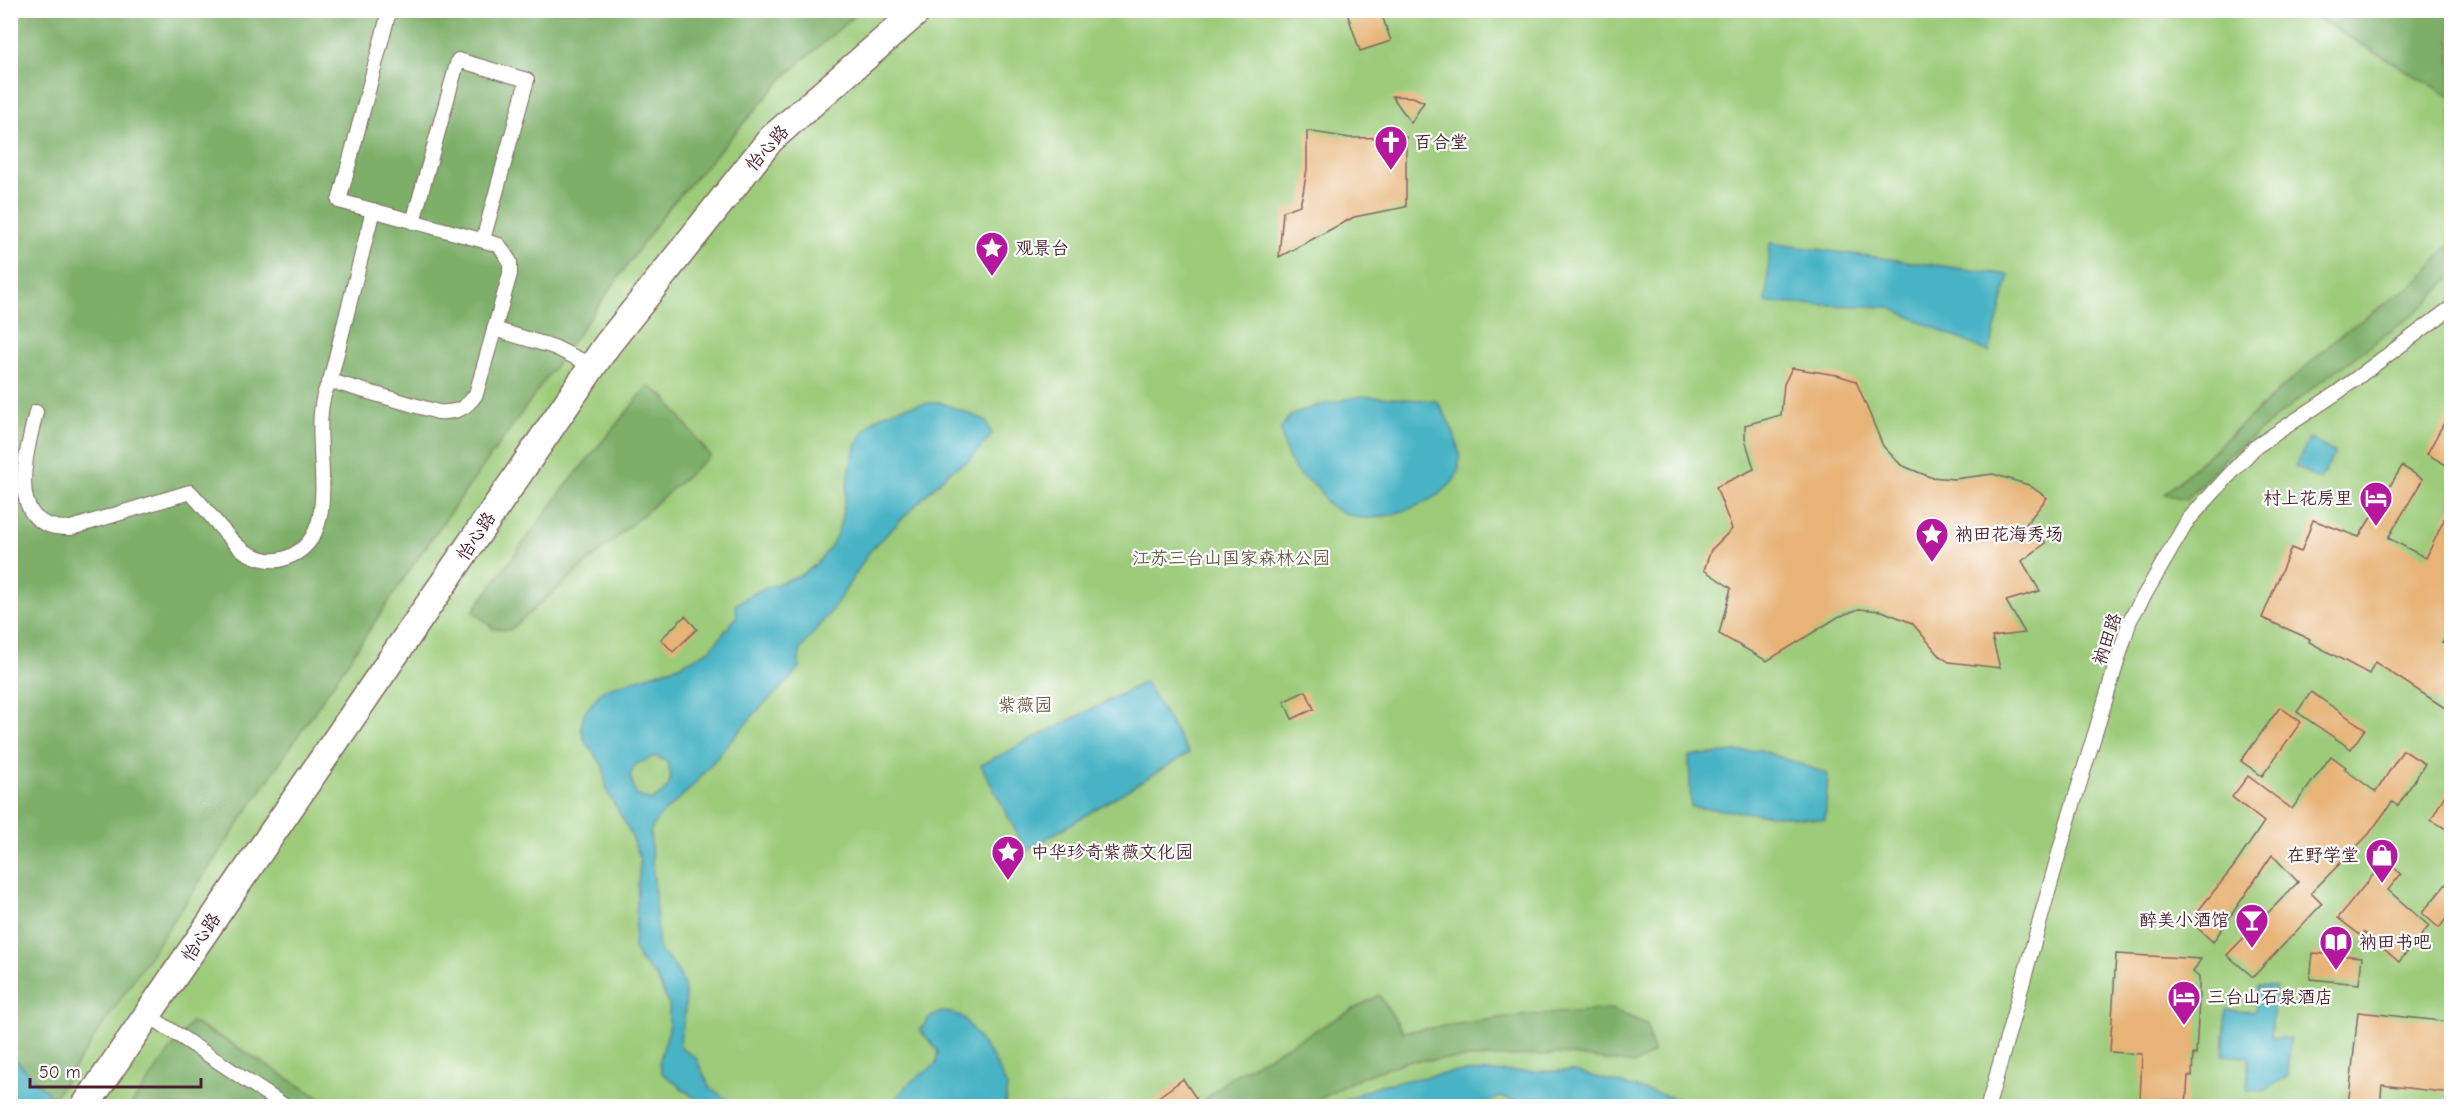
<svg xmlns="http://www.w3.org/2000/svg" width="2462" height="1117" viewBox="0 0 2462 1117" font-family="'Comic Neue','LXGW WenKai TC',sans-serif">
  <rect width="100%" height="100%" fill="#fff"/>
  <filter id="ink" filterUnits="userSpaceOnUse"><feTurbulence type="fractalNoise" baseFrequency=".0167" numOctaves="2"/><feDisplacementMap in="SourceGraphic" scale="12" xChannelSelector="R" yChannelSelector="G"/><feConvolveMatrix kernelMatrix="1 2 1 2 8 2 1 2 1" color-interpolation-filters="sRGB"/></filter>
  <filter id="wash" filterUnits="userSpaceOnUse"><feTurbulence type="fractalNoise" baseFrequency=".008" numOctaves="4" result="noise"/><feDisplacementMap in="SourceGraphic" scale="24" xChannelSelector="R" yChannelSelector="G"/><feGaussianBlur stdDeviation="1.35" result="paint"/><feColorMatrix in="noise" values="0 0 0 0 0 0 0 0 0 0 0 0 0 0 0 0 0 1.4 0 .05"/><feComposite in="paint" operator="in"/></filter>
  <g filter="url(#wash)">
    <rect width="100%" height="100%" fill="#ece4c5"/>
    <!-- green -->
    <path fill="#9ccb79" stroke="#737552" stroke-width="1.5" d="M10 11H2451V1106H11Z"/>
    <!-- forest -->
    <g fill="#7daf69" stroke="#64674a" stroke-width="1.5">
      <path d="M11 11H860L787 74 666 211 422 552 53 1099 11 1054Z"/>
      <path d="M2305 11H2451V97Z"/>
      <path d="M2451 243V277L2420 310 2319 383 2227 457 2186 500 2165 494 2343 333 2421 279Z"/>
      <path d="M648 386 663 395 710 456 510 630 494 629 473 611 564 488Z"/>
      <path d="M1379 995 1403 1032 1506 1017 1611 1009 1647 1024 1653 1053 1635 1064 1562 1054 1407 1061 1357 1079 1307 1106H1198L1231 1077Z"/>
      <path d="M191 1022 224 1039 333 1106H130Z"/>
    </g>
    <!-- water -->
    <g fill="#47b3c4" stroke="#486978" stroke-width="1.5" fill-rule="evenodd">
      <path d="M1770 243 2009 275 1989 352 1888 307 1766 303Z"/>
      <path d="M1360 396 1437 401C1449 420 1466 451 1457 474 1447 499 1394 517 1369 518 1357 519 1336 512 1327 503 1323 499 1322 492 1317 487 1313 483 1307 481 1302 477 1289 466 1282 444 1281 428L1290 416 1313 407Z"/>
      <path d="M939 402 985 420 992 434 971 459 949 472 870 551 835 606 800 650 799 667 789 680 755 713 690 789 658 818 650 832 659 950C694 980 687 1003 679 1046L696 1058 710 1088 737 1106H705L662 1073 659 1063 669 1029V1005L657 978 639 959 634 947 640 859 631 834 607 791 603 766 585 741 581 727 584 713 603 690 679 666 710 650 737 616 735 605C745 599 756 591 767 587 795 578 809 576 828 550 842 531 843 509 847 486 856 421 876 408 939 402ZM656 756 666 761C676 781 668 791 651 801L636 795 630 775 636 764Z"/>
      <path d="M2310 438 2335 453 2320 480 2295 466Z"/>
      <path d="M1145 682 1189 753 1026 851 981 765Z"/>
      <path d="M1760 750 1828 774 1825 820 1691 807 1689 756Z"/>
      <path d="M2258 986 2275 987 2271 1037 2290 1039 2288 1075 2265 1091 2247 1090 2249 1057 2223 1055 2226 1010 2255 1012Z"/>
      <path d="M941 1012 952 1013 964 1018 993 1058 1007 1087 1005 1106H890L909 1083 936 1064 938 1051 920 1030 929 1018Z"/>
      <path d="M10 1054 60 1106H11Z"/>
      <path d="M1574 1071 1685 1101 1694 1106H1536L1500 1097 1475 1106H1332L1380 1085 1453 1072Z"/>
    </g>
    <g id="blocks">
      <!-- building -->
      <g fill="#e7b377">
        <path d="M1346 10H1380L1391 41 1360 51Z"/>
        <path d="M1392 96 1413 97 1424 102 1411 123Z"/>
        <path d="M1307 131 1350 138 1406 137V207L1354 217 1279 257 1283 211 1300 205 1303 193 1307 169Z"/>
        <path d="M1792 368 1837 375 1856 381 1883 446 1901 465 1930 477 1954 479 1993 474 2029 485 2047 498 2026 524 2046 543 2022 561 2040 591 2006 601 2025 633 1992 637 2000 668 1949 662 1940 656 1912 623 1882 611 1859 609 1838 617 1767 661 1719 634 1731 588 1704 570 1711 550 1732 529 1716 487 1754 469 1745 439V425L1781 415 1784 384Z"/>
        <path d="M2451 410V468L2427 454Z"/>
        <path d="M2402 466 2423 479 2388 538 2426 558 2451 505V630L2442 643 2451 649V712L2375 662 2369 674 2309 642 2310 639 2262 618 2291 548 2301 552 2313 520 2359 537Z"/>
        <path d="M685 616 697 629 673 652 661 639Z"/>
        <path d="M1306 691 1314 709 1292 719 1284 701Z"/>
        <path d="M2311 692 2365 729 2351 749 2297 712Z"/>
        <path d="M2280 707 2301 722 2262 776 2241 761Z"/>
        <path d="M2403 750 2425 764 2398 806 2392 802 2369 834 2311 893 2322 904 2253 977 2227 955 2298 882 2272 855 2213 942 2190 921 2235 865 2264 822 2232 797 2248 776 2292 809 2331 756 2346 767 2344 769 2376 792Z"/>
        <path d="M2451 784V832L2431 820Z"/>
        <path d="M2385 860 2401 874 2388 890 2429 926 2399 962 2364 932V938L2338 918Z"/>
        <path d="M2451 878V913L2439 928 2422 913Z"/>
        <path d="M2313 953 2362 957 2359 984 2310 979Z"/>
        <path d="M2116 954 2201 959 2193 972 2199 977V999L2196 1055 2193 1054 2192 1076H2188L2186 1107 2140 1101 2142 1054 2110 1052Z"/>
        <path d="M2358 1012 2451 1022V1093L2382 1085 2380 1107H2348Z"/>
        <path d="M1183 1079 1202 1107H1145Z"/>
      </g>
    </g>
  </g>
  <g filter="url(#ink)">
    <use href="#blocks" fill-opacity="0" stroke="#836461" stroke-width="1.5"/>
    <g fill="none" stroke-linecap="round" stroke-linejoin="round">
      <defs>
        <g id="lane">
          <path d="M413 222 458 60 527 80 483 240"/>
          <path d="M494 329 554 347 593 366"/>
          <path d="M330 381 373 210"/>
          <path d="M36 412C27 452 2 531 71 528L190 492C207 509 221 531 239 547 251 557 271 564 286 558 353 534 301 428 330 381L438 412C456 413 466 409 476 394L510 274V262L499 245 339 201 389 12"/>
          <path d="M148 1015 285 1106"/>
          <path d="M1988 1106 2068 821 2130 620 2188 520 2254 448 2338 392 2452 307"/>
        </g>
        <path id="street" d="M85 1106 607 345 771 139 919 10"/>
      </defs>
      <!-- lane casing -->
      <use href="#lane" stroke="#836461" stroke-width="16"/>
      <!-- street casing -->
      <use href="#street" stroke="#836461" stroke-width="30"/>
      <!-- lane -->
      <use href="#lane" stroke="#fff" stroke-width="14"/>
      <!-- street -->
      <use href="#street" stroke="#fff" stroke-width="27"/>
    </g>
  </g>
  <!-- icons -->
  <defs>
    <symbol id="church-pin" viewBox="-11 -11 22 30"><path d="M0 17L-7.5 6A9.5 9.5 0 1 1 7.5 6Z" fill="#b5179e" stroke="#fff"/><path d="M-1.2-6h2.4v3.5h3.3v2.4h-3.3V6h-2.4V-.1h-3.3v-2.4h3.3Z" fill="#fff"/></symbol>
    <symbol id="sight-pin" viewBox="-11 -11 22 30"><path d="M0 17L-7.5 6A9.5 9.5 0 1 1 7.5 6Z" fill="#b5179e" stroke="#fff"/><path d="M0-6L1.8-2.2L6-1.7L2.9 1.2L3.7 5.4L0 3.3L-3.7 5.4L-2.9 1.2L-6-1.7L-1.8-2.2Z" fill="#fff"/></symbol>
    <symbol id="hotel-pin" viewBox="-11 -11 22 30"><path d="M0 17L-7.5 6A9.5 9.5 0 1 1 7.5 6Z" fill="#b5179e" stroke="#fff"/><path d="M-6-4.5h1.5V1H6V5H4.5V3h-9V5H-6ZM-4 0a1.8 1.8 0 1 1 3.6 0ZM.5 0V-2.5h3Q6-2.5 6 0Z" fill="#fff"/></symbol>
    <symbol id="shop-pin" viewBox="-11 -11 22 30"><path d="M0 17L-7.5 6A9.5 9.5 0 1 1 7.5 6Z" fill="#b5179e" stroke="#fff"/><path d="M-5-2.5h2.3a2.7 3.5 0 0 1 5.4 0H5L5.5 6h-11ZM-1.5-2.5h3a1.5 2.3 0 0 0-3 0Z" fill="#fff"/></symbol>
    <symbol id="bar-pin" viewBox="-11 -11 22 30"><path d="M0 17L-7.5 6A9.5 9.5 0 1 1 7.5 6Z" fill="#b5179e" stroke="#fff"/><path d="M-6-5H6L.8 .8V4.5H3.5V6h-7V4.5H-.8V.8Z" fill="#fff"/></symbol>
    <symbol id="library-pin" viewBox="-11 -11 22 30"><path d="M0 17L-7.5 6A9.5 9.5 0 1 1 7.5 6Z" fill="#b5179e" stroke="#fff"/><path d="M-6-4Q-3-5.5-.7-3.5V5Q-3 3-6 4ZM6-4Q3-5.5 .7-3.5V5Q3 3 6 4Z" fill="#fff"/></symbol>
  </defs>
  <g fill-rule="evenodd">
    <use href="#church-pin" x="1372" y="123" width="38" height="52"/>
    <use href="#sight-pin" x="973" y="229" width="38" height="52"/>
    <use href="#hotel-pin" x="2357" y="479" width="38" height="52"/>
    <use href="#sight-pin" x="1913" y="515" width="38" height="52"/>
    <use href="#sight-pin" x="989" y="833" width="38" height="52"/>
    <use href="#shop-pin" x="2363" y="836" width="38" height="52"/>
    <use href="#bar-pin" x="2233" y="901" width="38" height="52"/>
    <use href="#library-pin" x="2317" y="923" width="38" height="52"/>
    <use href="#hotel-pin" x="2165" y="978" width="38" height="52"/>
  </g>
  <g text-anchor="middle" stroke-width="4.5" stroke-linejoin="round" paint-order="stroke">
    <!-- poi labels -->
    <g font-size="18" fill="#4a1f2b" stroke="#fff" text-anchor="start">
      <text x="1414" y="148">百合堂</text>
      <text x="1015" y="254">观景台</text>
      <text x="2353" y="504" text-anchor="end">村上花房里</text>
      <text x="1955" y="540">衲田花海秀场</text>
      <text x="1031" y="858">中华珍奇紫薇文化园</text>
      <text x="2359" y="861" text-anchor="end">在野学堂</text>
      <text x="2229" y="926" text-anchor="end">醉美小酒馆</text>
      <text x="2359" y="948">衲田书吧</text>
      <text x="2207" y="1003">三台山石泉酒店</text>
    </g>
    <!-- street labels -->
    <g font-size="18" fill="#4a1f2b" stroke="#fff">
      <text transform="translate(767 148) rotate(-48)" y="6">怡心路</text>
      <text transform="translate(476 536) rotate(-56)" y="6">怡心路</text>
      <text transform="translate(2107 639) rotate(-71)" y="6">衲田路</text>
      <text transform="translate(201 937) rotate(-56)" y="6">怡心路</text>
    </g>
    <!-- park labels -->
    <g font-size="18" fill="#675b46" stroke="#fff">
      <text x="1231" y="564">江苏三台山国家森林公园</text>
      <text x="1025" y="711">紫薇园</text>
    </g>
  </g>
  <!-- margin -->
  <rect width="2462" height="1117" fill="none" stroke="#fff" stroke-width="36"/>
  <!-- scale -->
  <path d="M30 1078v9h171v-9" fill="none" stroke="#4a1f2b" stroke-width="3"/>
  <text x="39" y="1078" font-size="18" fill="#4a1f2b" stroke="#ffffff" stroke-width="4.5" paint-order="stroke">50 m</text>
</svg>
